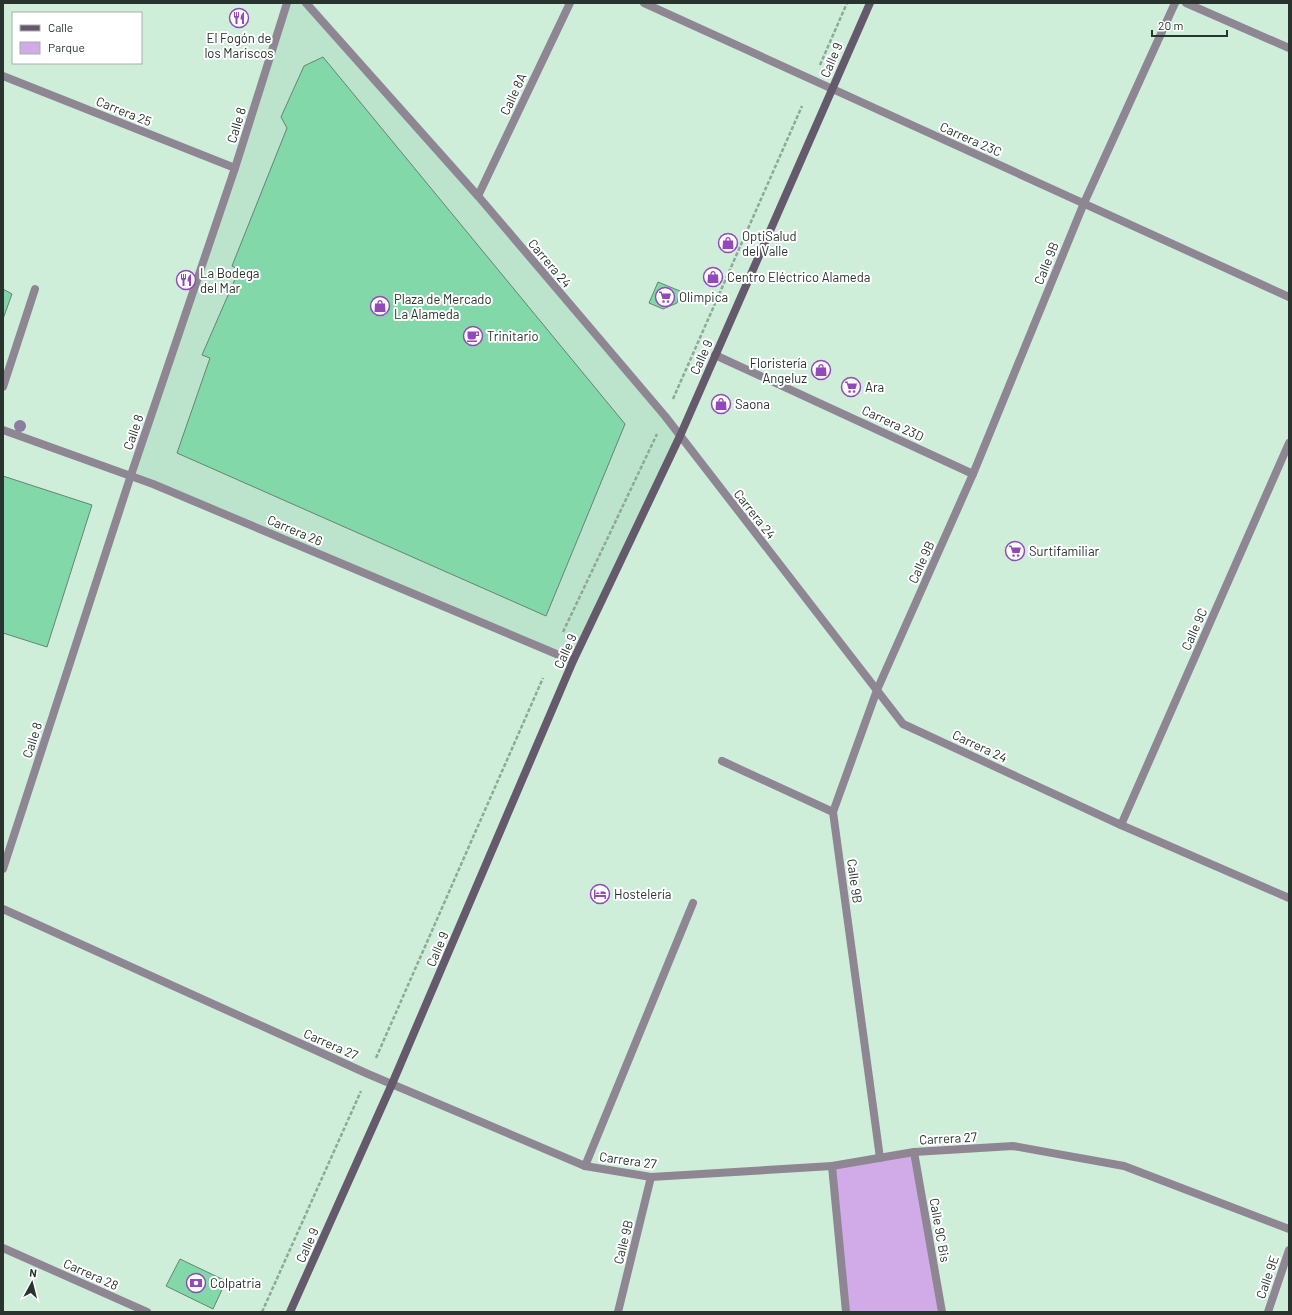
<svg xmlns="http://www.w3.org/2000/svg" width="1292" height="1315" viewBox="0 0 1292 1315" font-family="Barlow,sans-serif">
  <rect width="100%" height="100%" fill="#ceeeda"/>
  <!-- built -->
  <path fill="#bce3cb" d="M287 3H306L478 196 680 436 573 661 131 475Z"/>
  <!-- green -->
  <path fill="#d1abe7" d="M914 1152 942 1312H846L832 1166Z"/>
  <!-- building -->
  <g fill="#82d8a8" stroke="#668472">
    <path d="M323 57 625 424 546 616 177 453 210 358 202 355 239 270 232 266 287 128 281 117 304 66Z"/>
    <path d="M658 282 680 291 677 303 663 309 649 303Z"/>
    <path d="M3 289 12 294 3 319Z"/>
    <path d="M3 476 92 505 47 647 3 633Z"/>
    <path d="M180 1259 226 1281 213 1309 166 1286Z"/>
  </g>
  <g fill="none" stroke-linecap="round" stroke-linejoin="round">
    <!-- path -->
    <g stroke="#8fa899" stroke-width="2.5" stroke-dasharray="4 2" stroke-linecap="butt">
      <path d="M820 65 847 3"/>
      <path d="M673 399 802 106"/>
      <path d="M563 632 657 434"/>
      <path d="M376 1058 543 678"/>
      <path d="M262 1312 361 1091"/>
    </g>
    <!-- service -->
    <g stroke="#8e8692" stroke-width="8">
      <path d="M3 387 35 289"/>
      <path d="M722 761 833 812"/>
      <path d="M585 1166 693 903"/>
    </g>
    <!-- minor -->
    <g stroke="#8e8692" stroke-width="8">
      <path d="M306 3 478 196 665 416 903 724 1121 825 1289 898"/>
      <path d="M644 3 1289 297"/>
      <path d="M1186 3 1289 48"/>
      <path d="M3 76 235 168"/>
      <path d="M478 196 570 3"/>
      <path d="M715 355 973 474"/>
      <path d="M3 430 153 484 573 661"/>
      <path d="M1121 825 1289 443"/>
      <path d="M3 909 368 1074 585 1166 651 1177 832 1166 914 1152 1013 1146 1124 1166 1289 1229"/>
      <path d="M914 1152 942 1312"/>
      <path d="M880 1158 833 812 877 690 973 474 1084 203 1175 3"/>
      <path d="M832 1166 846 1312"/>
      <path d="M3 1248 147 1312"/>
      <path d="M618 1312 651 1177"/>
      <path d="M1268 1312 1289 1250"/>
    </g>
    <!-- tertiary -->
    <path stroke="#8e8692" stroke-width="8" d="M3 869 131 475 235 168 287 3"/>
    <!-- secondary -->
    <path stroke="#645a6b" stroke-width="8" d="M290 1312 392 1084 573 661 680 436 870 3"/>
  </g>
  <!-- trees -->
  <circle fill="#8c7ca0" cx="20" cy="426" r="6"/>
  <!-- icons -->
  <defs>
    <symbol id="restaurant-ring" viewBox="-11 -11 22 22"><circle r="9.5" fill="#fff" stroke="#9449ba" stroke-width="1.5"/><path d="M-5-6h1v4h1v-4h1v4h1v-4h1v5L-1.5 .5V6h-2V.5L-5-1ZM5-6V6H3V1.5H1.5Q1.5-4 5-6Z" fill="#9449ba"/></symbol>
    <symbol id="shop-ring" viewBox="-11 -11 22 22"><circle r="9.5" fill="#fff" stroke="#9449ba" stroke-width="1.5"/><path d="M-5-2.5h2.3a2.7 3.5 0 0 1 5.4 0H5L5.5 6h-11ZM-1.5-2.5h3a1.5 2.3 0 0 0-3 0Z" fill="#9449ba"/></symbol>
    <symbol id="supermarket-ring" viewBox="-11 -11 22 22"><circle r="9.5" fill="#fff" stroke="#9449ba" stroke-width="1.5"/><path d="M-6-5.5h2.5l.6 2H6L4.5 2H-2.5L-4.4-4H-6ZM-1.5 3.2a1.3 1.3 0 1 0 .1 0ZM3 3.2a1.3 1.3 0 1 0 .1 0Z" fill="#9449ba"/></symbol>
    <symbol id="cafe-ring" viewBox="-11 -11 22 22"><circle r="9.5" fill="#fff" stroke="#9449ba" stroke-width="1.5"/><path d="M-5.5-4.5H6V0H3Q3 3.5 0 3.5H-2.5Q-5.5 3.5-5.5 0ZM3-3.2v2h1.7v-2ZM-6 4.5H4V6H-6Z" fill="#9449ba"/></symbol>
    <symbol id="hotel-ring" viewBox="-11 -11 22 22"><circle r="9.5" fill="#fff" stroke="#9449ba" stroke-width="1.5"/><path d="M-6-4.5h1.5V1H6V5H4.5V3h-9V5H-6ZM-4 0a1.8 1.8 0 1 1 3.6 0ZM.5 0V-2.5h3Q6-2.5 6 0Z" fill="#9449ba"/></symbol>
    <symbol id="bank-ring" viewBox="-11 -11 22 22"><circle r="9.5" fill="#fff" stroke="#9449ba" stroke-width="1.5"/><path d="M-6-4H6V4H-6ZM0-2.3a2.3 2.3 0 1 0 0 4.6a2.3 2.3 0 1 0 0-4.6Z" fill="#9449ba"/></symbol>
  </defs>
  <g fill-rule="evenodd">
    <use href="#restaurant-ring" x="228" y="7" width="22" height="22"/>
    <use href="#shop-ring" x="717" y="232" width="22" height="22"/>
    <use href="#shop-ring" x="702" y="266" width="22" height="22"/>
    <use href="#restaurant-ring" x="175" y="269" width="22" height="22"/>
    <use href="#supermarket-ring" x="654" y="286" width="22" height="22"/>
    <use href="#shop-ring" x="369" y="295" width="22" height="22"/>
    <use href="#cafe-ring" x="462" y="325" width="22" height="22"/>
    <use href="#shop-ring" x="810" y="359" width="22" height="22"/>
    <use href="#supermarket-ring" x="840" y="376" width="22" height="22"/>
    <use href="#shop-ring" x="710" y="393" width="22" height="22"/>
    <use href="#supermarket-ring" x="1004" y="540" width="22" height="22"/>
    <use href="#hotel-ring" x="589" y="883" width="22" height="22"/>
    <use href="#bank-ring" x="185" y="1272" width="22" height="22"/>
  </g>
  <g text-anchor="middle" stroke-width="4" stroke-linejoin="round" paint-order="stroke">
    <!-- poi labels -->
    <g font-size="13" fill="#28342d" stroke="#fff" text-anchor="start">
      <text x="239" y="43" text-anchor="middle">El Fogón de<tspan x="239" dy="15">los Mariscos</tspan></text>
      <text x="742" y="241">OptiSalud<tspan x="742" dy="15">del Valle</tspan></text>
      <text x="200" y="278">La Bodega<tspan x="200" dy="15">del Mar</tspan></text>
      <text x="727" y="282">Centro Eléctrico Alameda</text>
      <text x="679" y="302">Olimpica</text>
      <text x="394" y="304">Plaza de Mercado<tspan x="394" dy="15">La Alameda</tspan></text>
      <text x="487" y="341">Trinitario</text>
      <text x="807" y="368" text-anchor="end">Floristería<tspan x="807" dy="15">Angeluz</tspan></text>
      <text x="865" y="392">Ara</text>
      <text x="735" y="409">Saona</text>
      <text x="1029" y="556">Surtifamiliar</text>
      <text x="614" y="899">Hostelería</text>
      <text x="210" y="1288">Colpatria</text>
    </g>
    <!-- street labels -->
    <g font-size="13" fill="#28342d" stroke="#fff">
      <text transform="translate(831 60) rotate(-67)" y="5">Calle 9</text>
      <text transform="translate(513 94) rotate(-65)" y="5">Calle 8A</text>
      <text transform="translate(124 111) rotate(22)" y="5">Carrera 25</text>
      <text transform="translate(236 125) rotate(-73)" y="5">Calle 8</text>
      <text transform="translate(971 139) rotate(24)" y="5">Carrera 23C</text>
      <text transform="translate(550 263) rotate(50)" y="5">Carrera 24</text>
      <text transform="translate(1046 263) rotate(-68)" y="5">Calle 9B</text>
      <text transform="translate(701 357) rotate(-66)" y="5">Calle 9</text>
      <text transform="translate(893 423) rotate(25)" y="5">Carrera 23D</text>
      <text transform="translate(133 432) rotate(-71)" y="5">Calle 8</text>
      <text transform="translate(755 514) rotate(52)" y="5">Carrera 24</text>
      <text transform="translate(295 530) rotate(23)" y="5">Carrera 26</text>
      <text transform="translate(921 562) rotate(-66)" y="5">Calle 9B</text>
      <text transform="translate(1194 629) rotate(-66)" y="5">Calle 9C</text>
      <text transform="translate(565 651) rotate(-66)" y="5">Calle 9</text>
      <text transform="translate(32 740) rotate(-72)" y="5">Calle 8</text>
      <text transform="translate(980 746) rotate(25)" y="5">Carrera 24</text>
      <text transform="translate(855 881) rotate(82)" y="5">Calle 9B</text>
      <text transform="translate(437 949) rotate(-67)" y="5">Calle 9</text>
      <text transform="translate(331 1044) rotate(24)" y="5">Carrera 27</text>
      <text transform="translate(948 1138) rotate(-3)" y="5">Carrera 27</text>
      <text transform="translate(628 1160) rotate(8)" y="5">Carrera 27</text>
      <text transform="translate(940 1230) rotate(80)" y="5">Calle 9C Bis</text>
      <text transform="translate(623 1242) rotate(-76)" y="5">Calle 9B</text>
      <text transform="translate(307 1245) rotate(-66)" y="5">Calle 9</text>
      <text transform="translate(91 1274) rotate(24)" y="5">Carrera 28</text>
      <text transform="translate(1267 1277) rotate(-71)" y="5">Calle 9E</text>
    </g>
  </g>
  <!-- border -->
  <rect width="1292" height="1315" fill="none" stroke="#28342d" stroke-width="8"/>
  <!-- legend -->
  <rect x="12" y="12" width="130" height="52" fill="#ffffff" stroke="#a9aeab"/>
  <rect x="20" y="25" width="20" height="6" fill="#645a6b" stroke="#a9aeab"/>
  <text x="48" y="32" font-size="12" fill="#28342d">Calle</text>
  <rect x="20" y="42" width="20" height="12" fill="#d1abe7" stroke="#a9aeab"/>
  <text x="48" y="52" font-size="12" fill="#28342d">Parque</text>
  <!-- north arrow -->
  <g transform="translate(32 1283) rotate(7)" stroke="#ffffff" stroke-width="3" paint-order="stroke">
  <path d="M0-3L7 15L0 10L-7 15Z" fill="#28342d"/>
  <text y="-6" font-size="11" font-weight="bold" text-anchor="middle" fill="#28342d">N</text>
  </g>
  <!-- scale -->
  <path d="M1152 30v6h75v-6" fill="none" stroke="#28342d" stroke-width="2"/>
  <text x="1158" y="30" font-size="12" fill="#28342d" stroke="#ffffff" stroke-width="3" paint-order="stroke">20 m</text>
</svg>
